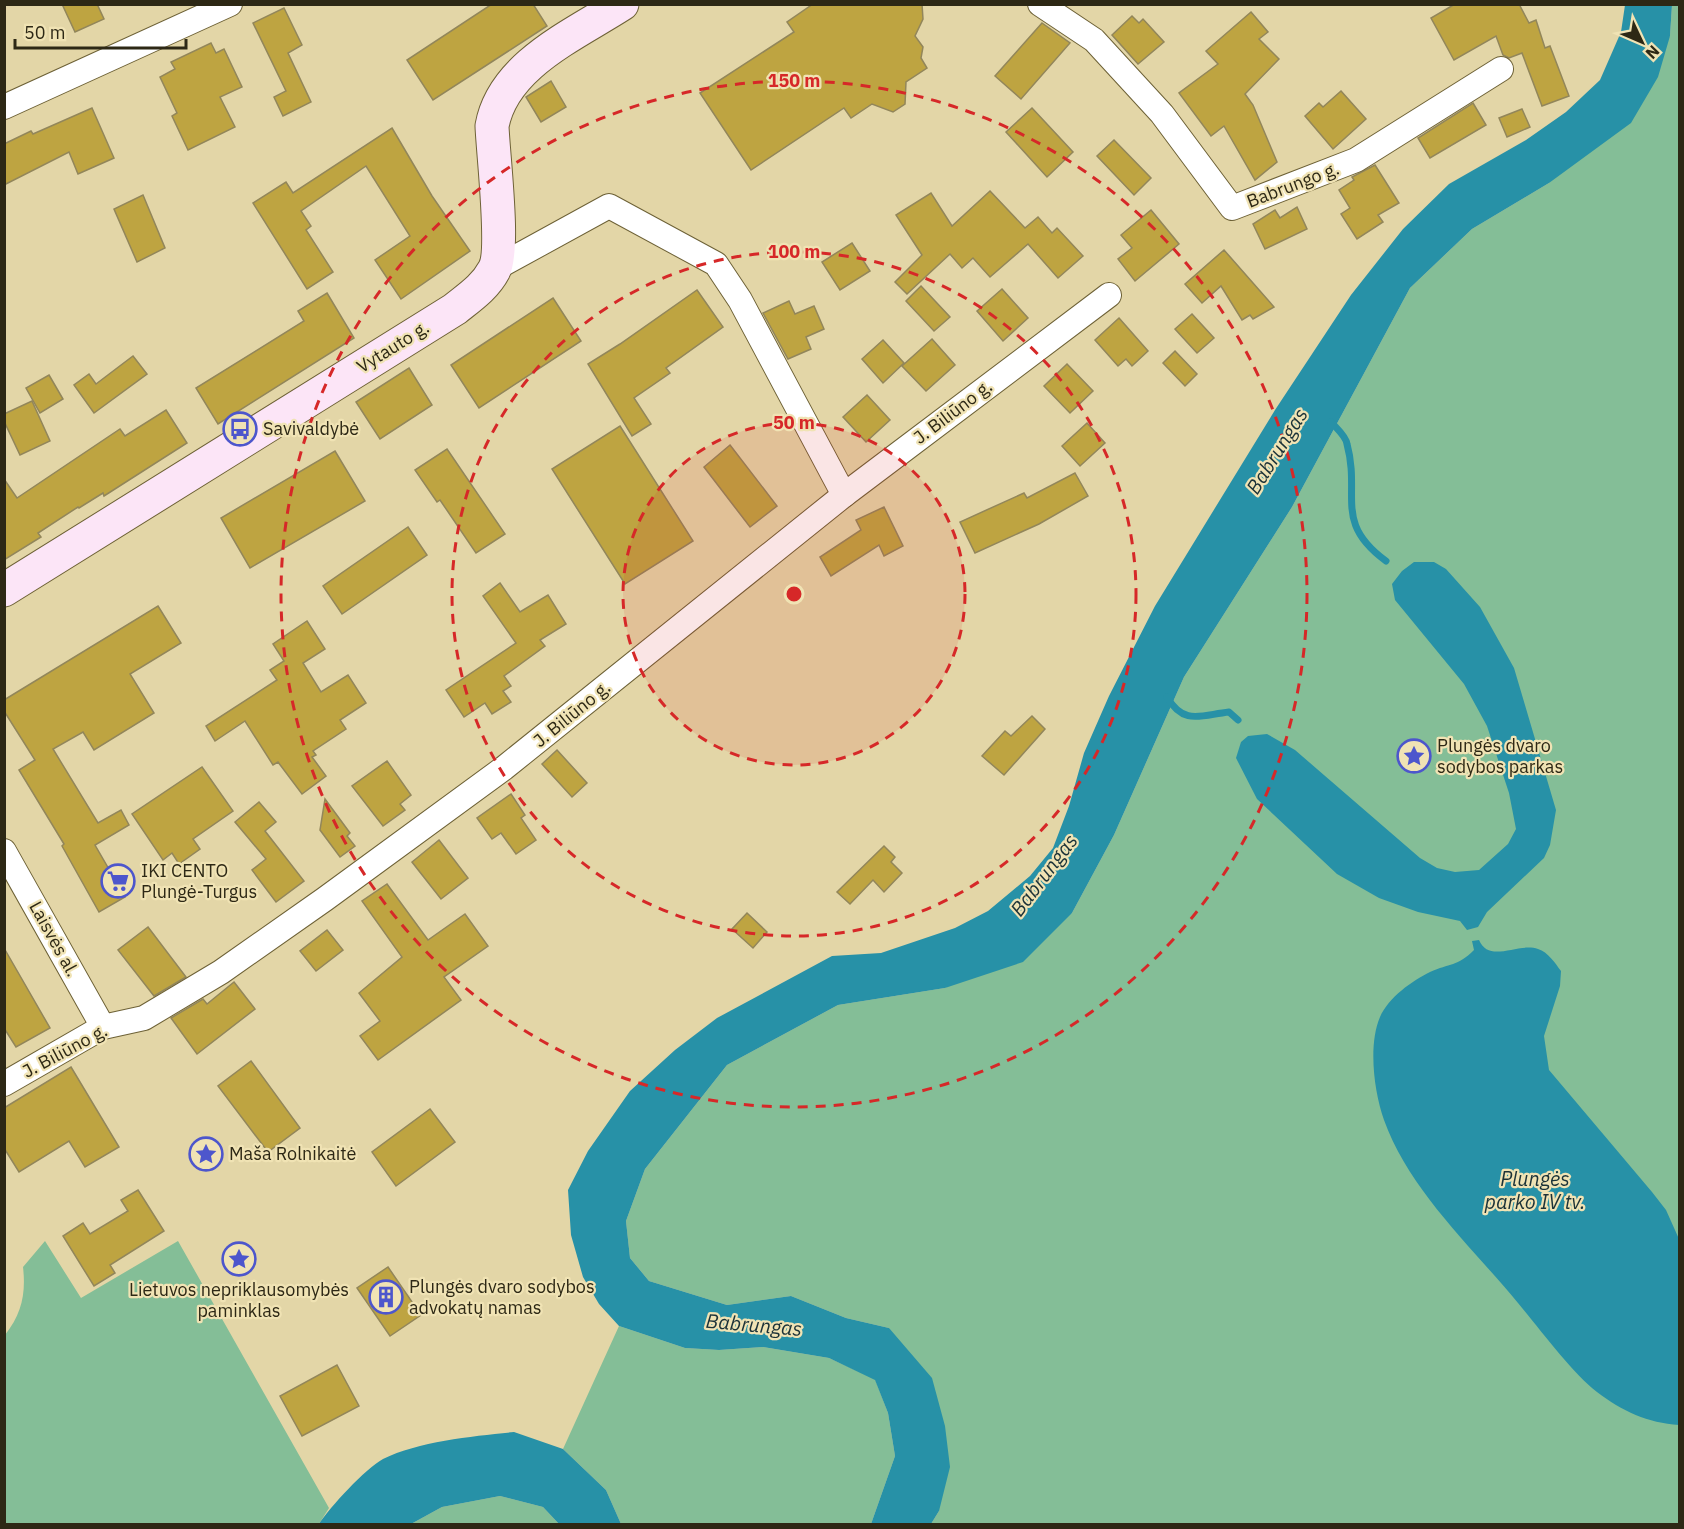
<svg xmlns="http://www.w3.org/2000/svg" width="1684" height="1529" viewBox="0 0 1684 1529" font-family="'IBM Plex Sans',sans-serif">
  <rect width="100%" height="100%" fill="#e3d6a7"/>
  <!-- green -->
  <g fill="#84be97">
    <path d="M1672 5H1679V1524H931L939 1511 889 1328 846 1318 791 1296 727 1305 649 1281 630 1258 626 1221 645 1169 727 1065 838 1005 945 988 1072 913 1114 835 1184 677 1292 507 1410 288 1472 229 1549 183 1670 36Z"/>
    <path d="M45 1241 81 1298 178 1241 329 1508 319 1524H5V1335C22 1314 26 1293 23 1267Z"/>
    <path d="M619 1326 685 1348 719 1350 763 1347 829 1358 875 1379 888 1413 895 1456 871 1524H621L606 1490 563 1449Z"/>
    <path d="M500 1496 543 1507 559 1524H411L442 1507Z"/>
  </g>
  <!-- water -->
  <g fill="#2791a7">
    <path d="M1625 5H1672L1670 36 1658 77 1631 123 1549 183 1472 229 1410 288 1292 507 1184 677 1114 835 1072 913 1023 962 945 988 838 1005 727 1065 645 1169 626 1221 630 1258 649 1281 727 1305 791 1296 846 1318 889 1328 932 1378 945 1426 950 1467 939 1511 931 1524H871L895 1456 888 1413 875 1380 829 1358 763 1347 719 1350 685 1348 619 1326 599 1304 583 1277 571 1235 568 1190 588 1151 630 1091 675 1050 717 1018 832 956 881 953 955 928 988 911 1030 876 1053 848 1069 806 1084 753 1109 696 1155 606 1275 410 1351 295 1403 229 1449 184 1526 140 1566 112 1600 80 1621 32Z"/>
    <path d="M1414 562H1434L1446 569 1480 607 1514 668 1556 810 1550 845 1544 858 1487 912 1478 927 1467 930 1460 921 1418 912 1379 898 1337 874 1257 799 1236 758 1241 742 1248 736 1267 734 1295 750 1420 858 1437 868 1455 872 1479 870 1508 844 1516 829 1509 793 1487 726 1464 684 1395 600 1392 584 1402 571Z"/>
    <path d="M1479 940C1489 964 1518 942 1538 949 1548 952 1555 963 1561 971L1560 986 1544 1036 1549 1070 1652 1192 1666 1210 1679 1239V1425C1648 1423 1622 1411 1597 1392 1572 1373 1539 1328 1518 1303 1472 1247 1409 1190 1384 1120 1374 1092 1368 1045 1380 1017 1389 997 1412 981 1430 972 1450 963 1457 967 1474 950L1472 941Z"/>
    <path d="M514 1432 563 1449 606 1490 621 1524H559L543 1507 500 1496 442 1507 411 1524H319C330 1507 365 1469 383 1459 419 1441 475 1436 514 1432Z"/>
  </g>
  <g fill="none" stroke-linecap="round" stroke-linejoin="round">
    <!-- stream -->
    <g stroke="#2791a7" stroke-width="7">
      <path d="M1331 422C1336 428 1346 436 1347 444 1361 496 1333 522 1386 561"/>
      <path d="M1167 697C1184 726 1201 715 1229 712L1238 720"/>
    </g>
  </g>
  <!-- building -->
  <g fill="#bea441" stroke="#92865a" stroke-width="1.5">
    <path d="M62 4H97L104 19 75 32Z"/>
    <path d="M492 4H533L547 26 433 100 407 60Z"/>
    <path d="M813 4H922L923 19 915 36 923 47 921 58 927 68 906 82 905 104 893 112 872 104 851 118 844 108 751 170 700 93 794 32 787 22Z"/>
    <path d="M1455 4H1519L1529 23 1536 20 1545 48 1550 46 1569 96 1542 106 1522 53 1509 58 1503 55 1496 36 1454 60 1431 18Z"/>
    <path d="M284 8 302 45 288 53 311 102 283 116 274 97 286 91 253 23Z"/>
    <path d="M1251 12 1268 32 1259 39 1279 59 1245 94 1253 105 1277 162 1255 180 1224 126 1211 136 1179 93 1218 64 1206 51Z"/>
    <path d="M1132 16 1139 23 1143 19 1164 42 1138 64 1112 35Z"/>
    <path d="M1042 23 1070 43 1021 99 995 76Z"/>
    <path d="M211 43 216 53 224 49 242 87 220 97 235 127 188 150 172 116 177 113 160 77 175 69 171 62Z"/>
    <path d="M551 81 566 107 541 122 526 97Z"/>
    <path d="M1341 91 1366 119 1333 149 1305 116 1319 103 1323 107Z"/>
    <path d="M1473 103 1486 125 1430 158 1418 138Z"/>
    <path d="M92 108 114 158 78 174 69 152 4 185V144L31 131 33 134Z"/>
    <path d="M1032 108 1073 152 1047 177 1006 132Z"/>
    <path d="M1522 109 1530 127 1507 137 1499 118Z"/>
    <path d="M392 128 432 196 470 251 401 299 375 260 410 236 366 166 301 211 311 226 306 230 333 272 307 289 253 203 286 182 293 193Z"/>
    <path d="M1114 140 1151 178 1134 195 1097 156Z"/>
    <path d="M1375 165 1399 203 1378 215 1383 222 1357 239 1341 214 1350 208 1339 190 1354 180 1352 177Z"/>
    <path d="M990 191 1025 228 1038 217 1052 233 1057 228 1083 256 1058 278 1028 244 990 277 973 258 962 268 950 254 907 294 895 282 922 255 896 215 931 193 952 226Z"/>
    <path d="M143 195 165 248 137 262 114 209Z"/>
    <path d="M1297 207 1307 229 1265 249 1253 224 1275 210 1280 218Z"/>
    <path d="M1151 210 1179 244 1135 281 1118 259 1132 248 1121 235Z"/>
    <path d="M852 243 870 271 840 290 822 262Z"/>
    <path d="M1224 250 1274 307 1253 319 1250 315 1242 320 1221 286 1202 303 1185 284Z"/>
    <path d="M921 286 950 317 934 331 906 301Z"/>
    <path d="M1002 289 1028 318 1003 341 977 311Z"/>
    <path d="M697 290 723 327 666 368 670 373 634 398 651 424 632 436 588 364 620 344Z"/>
    <path d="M327 293 354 338 218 424 196 388 304 321 298 311Z"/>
    <path d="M553 298 581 341 479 408 451 365Z"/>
    <path d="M789 301 795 314 814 306 824 329 806 337 811 349 788 359 763 313Z"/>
    <path d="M1192 314 1214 338 1197 353 1175 329Z"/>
    <path d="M1119 318 1148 351 1132 366 1126 359 1118 366 1095 340Z"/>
    <path d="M932 339 955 365 926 391 902 366Z"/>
    <path d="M883 340 904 363 883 383 862 359Z"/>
    <path d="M1175 351 1197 374 1185 386 1163 363Z"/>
    <path d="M133 356 147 374 94 413 74 385 89 374 96 384Z"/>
    <path d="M1067 364 1093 391 1070 413 1044 386Z"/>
    <path d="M409 368 432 405 380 439 356 402Z"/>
    <path d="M49 375 63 399 40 413 26 388Z"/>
    <path d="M867 395 890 420 866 442 843 417Z"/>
    <path d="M32 401 50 441 20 455 4 421V414Z"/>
    <path d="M166 410 187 443 104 496 103 493 79 508 78 507 38 533 41 537 4 560V479L17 498 120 429 125 436Z"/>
    <path d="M1087 423 1105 443 1080 466 1062 446Z"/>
    <path d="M620 426 693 541 625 584 552 469Z"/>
    <path d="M730 445 777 506 750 527 704 467Z"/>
    <path d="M447 449 505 534 476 553 440 500 437 502 415 470Z"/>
    <path d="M335 451 365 501 250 568 221 518Z"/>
    <path d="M1075 473 1088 496 1039 524 975 553 960 522 1024 493 1027 498Z"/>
    <path d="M884 507 903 546 884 556 879 545 831 576 820 557 861 530 856 520Z"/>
    <path d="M408 527 427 555 342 614 323 586Z"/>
    <path d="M500 583 520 612 548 595 566 624 540 640 545 646 504 676 511 686 503 691 511 702 492 714 485 703 464 717 446 690 516 643 483 596Z"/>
    <path d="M158 606 181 643 130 674 154 713 94 750 83 732 53 749 98 823 121 810 129 825 95 845 125 897 99 912 62 846 64 844 19 770 35 760 4 711V700Z"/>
    <path d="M307 621 325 649 303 663 321 692 348 675 366 703 340 720 346 729 313 751 316 755 312 757 326 776 302 794 278 762 273 765 245 721 215 741 206 726 277 680 270 670 284 661 273 644Z"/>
    <path d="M1032 716 1045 729 1004 775 982 756 1005 731 1011 736Z"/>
    <path d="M557 750 587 783 572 797 542 764Z"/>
    <path d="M387 761 411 795 400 804 405 810 383 826 352 786Z"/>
    <path d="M202 767 233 811 193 839 200 849 179 864 172 853 163 860 132 814Z"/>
    <path d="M511 794 525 815 521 818 536 840 516 854 501 833 492 839 477 818Z"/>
    <path d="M325 799 350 833 347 836 355 846 340 857 320 830Z"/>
    <path d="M259 802 276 822 265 831 304 881 276 902 252 870 266 859 235 822Z"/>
    <path d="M439 840 468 878 441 899 412 862Z"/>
    <path d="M884 846 895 857 891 862 902 873 884 892 873 880 850 904 837 892Z"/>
    <path d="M387 884 428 940 465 914 488 946 444 977 461 1000 378 1060 360 1036 380 1021 359 993 402 957 362 901Z"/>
    <path d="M747 913 767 932 753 948 732 929Z"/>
    <path d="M148 927 186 977 154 996 118 950Z"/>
    <path d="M327 930 343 950 316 971 300 951Z"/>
    <path d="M4 948 50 1028 16 1047 4 1028Z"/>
    <path d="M234 982 255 1009 197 1054 171 1018 203 999 207 1004Z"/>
    <path d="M251 1061 300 1128 268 1152 218 1086Z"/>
    <path d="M71 1067 119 1147 85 1167 69 1141 19 1172 4 1148V1108Z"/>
    <path d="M430 1109 455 1142 396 1186 372 1152Z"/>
    <path d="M138 1190 164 1231 110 1265 115 1273 94 1286 63 1236 83 1223 90 1234 128 1211 121 1200Z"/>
    <path d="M388 1267 421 1315 390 1336 357 1288Z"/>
    <path d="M337 1365 359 1406 302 1436 280 1396Z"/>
  </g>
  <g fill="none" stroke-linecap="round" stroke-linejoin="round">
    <defs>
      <g id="minor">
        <path d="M1040 4 1094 40 1162 114 1232 208 1356 160 1501 69"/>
        <path d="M4 107 230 4"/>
        <path d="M496 268 609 206 716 264 740 300 844 495"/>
        <path d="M4 851 103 1027"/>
        <path d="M4 1084 103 1027 144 1018 221 972 325 899 504 768 844 495 1109 295"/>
      </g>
      <path id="secondary" d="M4 590 455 309C470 297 485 287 494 270 505 251 493 154 492 126 503 65 574 35 622 4"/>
    </defs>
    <!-- minor casing -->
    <use href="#minor" stroke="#6d6136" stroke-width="26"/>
    <!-- secondary casing -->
    <use href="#secondary" stroke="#6d6136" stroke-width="35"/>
    <!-- minor -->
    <use href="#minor" stroke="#fff" stroke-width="24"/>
    <!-- secondary -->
    <use href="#secondary" stroke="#fce5f7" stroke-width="33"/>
  </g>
  <!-- distance rings -->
  <circle cx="794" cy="594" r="171" fill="#d62828" fill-opacity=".12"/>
  <g fill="none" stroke="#d62828" stroke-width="3" stroke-dasharray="10 8">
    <circle cx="794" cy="594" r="171"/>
    <circle cx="794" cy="594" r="342"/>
    <circle cx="794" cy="594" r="513"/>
  </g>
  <!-- icons -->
  <defs>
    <symbol id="bus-ring" viewBox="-11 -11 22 22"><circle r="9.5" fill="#f0e3b4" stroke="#4d56cc" stroke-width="1.5"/><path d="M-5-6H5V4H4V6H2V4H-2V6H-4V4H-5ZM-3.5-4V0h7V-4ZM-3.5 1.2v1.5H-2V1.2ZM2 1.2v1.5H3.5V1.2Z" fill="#4d56cc"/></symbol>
    <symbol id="sight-ring" viewBox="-11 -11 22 22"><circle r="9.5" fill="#f0e3b4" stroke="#4d56cc" stroke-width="1.5"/><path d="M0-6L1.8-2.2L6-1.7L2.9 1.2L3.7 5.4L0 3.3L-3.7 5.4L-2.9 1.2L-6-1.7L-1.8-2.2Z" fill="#4d56cc"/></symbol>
    <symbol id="supermarket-ring" viewBox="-11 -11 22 22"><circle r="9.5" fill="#f0e3b4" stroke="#4d56cc" stroke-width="1.5"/><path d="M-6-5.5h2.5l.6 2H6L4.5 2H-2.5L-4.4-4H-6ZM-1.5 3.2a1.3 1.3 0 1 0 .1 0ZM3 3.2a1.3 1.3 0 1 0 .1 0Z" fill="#4d56cc"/></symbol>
    <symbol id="building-ring" viewBox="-11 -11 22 22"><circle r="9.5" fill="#f0e3b4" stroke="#4d56cc" stroke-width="1.5"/><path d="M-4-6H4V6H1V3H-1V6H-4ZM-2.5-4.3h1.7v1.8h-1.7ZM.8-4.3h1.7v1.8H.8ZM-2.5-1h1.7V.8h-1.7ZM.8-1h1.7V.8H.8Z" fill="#4d56cc"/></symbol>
  </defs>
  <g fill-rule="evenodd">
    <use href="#bus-ring" x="221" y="410" width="38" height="38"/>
    <use href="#sight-ring" x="1395" y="737" width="38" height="38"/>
    <use href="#supermarket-ring" x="99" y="862" width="38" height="38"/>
    <use href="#sight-ring" x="187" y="1135" width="38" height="38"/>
    <use href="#sight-ring" x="220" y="1240" width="38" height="38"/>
    <use href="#building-ring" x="367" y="1278" width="38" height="38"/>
  </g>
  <g text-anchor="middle" stroke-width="4.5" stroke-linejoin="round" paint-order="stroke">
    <!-- street labels -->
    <g font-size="18" fill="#2d2815" stroke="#f0e3b4">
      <text transform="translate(1293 185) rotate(-21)" y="6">Babrungo g.</text>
      <text transform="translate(393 347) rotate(-32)" y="6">Vytauto g.</text>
      <text transform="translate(953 412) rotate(-37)" y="6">J. Biliūno g.</text>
      <text transform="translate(572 714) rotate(-39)" y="6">J. Biliūno g.</text>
      <text transform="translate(54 939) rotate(61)" y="6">Laisvės al.</text>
      <text transform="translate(65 1051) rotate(-28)" y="6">J. Biliūno g.</text>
    </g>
    <!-- poi labels -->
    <g font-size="18" fill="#2d2815" stroke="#f0e3b4" text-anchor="start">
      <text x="263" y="435">Savivaldybė</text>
      <text x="1437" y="752">Plungės dvaro<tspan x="1437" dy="21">sodybos parkas</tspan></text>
      <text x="141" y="877">IKI CENTO<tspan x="141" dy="21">Plungė-Turgus</tspan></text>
      <text x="229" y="1160">Maša Rolnikaitė</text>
      <text x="409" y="1293">Plungės dvaro sodybos<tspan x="409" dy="21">advokatų namas</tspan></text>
      <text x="239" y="1296" text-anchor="middle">Lietuvos nepriklausomybės<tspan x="239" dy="21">paminklas</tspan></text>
    </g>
    <!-- water labels -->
    <g font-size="20" font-style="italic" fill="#1b3238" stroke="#f0e3b4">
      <text transform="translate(1277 451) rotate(-58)" y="7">Babrungas</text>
      <text transform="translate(1044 875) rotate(-53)" y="7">Babrungas</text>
      <text x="1535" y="1186">Plungės<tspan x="1535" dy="23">parko IV tv.</tspan></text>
      <text transform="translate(754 1325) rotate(5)" y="7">Babrungas</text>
    </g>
  </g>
  <circle cx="794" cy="594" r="9" fill="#d62828" stroke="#f0e3b4" stroke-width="3"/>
  <g font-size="18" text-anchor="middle" font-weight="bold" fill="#d62828" stroke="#f0e3b4" stroke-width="4.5" stroke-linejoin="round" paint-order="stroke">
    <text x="794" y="87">150 m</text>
    <text x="794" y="258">100 m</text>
    <text x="794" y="429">50 m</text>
  </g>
  <!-- border -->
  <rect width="1684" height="1529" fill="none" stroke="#2d2815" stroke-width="12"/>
  <!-- north arrow -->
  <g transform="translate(1642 42) rotate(134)" stroke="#f0e3b4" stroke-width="4.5" paint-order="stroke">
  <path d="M0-4.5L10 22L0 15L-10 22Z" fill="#2d2815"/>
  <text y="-9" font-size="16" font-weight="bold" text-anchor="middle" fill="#2d2815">N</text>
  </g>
  <!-- scale -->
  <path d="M15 39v9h171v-9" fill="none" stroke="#2d2815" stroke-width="3"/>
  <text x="24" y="39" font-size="18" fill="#2d2815" stroke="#f0e3b4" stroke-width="4.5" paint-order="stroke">50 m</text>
</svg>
